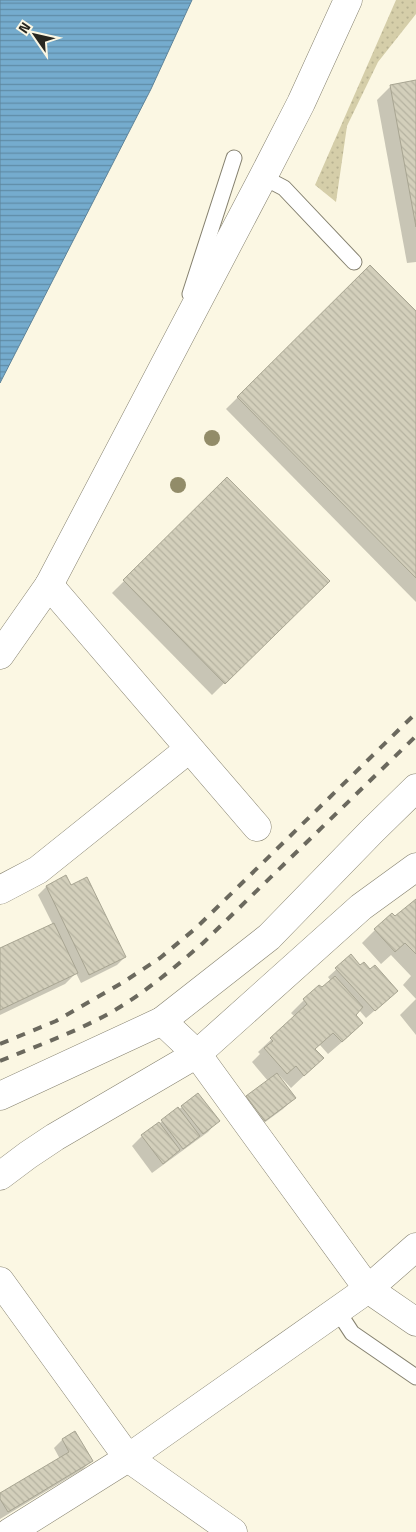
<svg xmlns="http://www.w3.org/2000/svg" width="416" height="1532" viewBox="0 0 416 1532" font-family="'Titillium Web',sans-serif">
  <defs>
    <pattern id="grass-dots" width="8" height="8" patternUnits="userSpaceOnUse" patternTransform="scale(1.25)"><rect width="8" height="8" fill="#d5cea9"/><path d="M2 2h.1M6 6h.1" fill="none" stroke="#b7b191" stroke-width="1.8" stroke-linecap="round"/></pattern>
    <pattern id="water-rules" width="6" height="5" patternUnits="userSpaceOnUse" patternTransform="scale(1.25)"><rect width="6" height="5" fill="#75acce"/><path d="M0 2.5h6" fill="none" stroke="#608ca7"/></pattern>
    <pattern id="building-back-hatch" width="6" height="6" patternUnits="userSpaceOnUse" patternTransform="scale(1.25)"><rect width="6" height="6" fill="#d3cfbb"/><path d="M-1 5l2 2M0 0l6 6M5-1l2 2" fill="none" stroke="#b5b2a0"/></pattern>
  </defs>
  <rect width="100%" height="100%" fill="#fbf7e3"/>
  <!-- grass -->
  <path fill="url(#grass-dots)" d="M396 0H416V14L378 62 347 126 336 202 315 185Z"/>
  <!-- water -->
  <path fill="url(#water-rules)" stroke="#5e849a" d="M0 0H192L151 89 0 383Z"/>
  <!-- shadow -->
  <g fill="#0003">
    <path d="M416 82V262L407 263 377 100 391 86Z"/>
    <path d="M370 266 416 313V602L226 409Z"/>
    <path d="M227 479 328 581 212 695 112 593Z"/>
    <path d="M66 877 71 887 125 957 117 965 81 983 76 973 65 984 0 1015V949L53 925 38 895 46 887Z"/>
    <path d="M416 900V1035L400 1015 416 999 403 985 411 976 391 955 381 964 362 943 391 914 395 918Z"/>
    <path d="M351 956 388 999 366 1018 359 1010 354 1015 349 1036 328 1054 320 1045 314 1049 309 1071 291 1088 279 1075 278 1076 294 1098 283 1109 253 1131 236 1107 247 1097 268 1081 252 1062 260 1054 258 1052 295 1017 291 1013 304 1000 322 989 331 981 328 977Z"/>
    <path d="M182 1107 218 1121 208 1132 152 1173 132 1146 142 1136Z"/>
    <path d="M74 1433 91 1461 83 1469 0 1519V1495L60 1459 54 1448 62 1440Z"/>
  </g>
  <!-- building -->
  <g fill="url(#building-back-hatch)" stroke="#a8a592">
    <path d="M416 80V227L390 85Z"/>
    <path d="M370 265 416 311V578L237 397Z"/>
    <path d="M227 477 330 581 225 684 123 580Z"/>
    <path d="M66 875 71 885 87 877 126 957 89 975 46 886Z"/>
    <path d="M416 899V954L405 943 395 952 374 929 392 913 395 916Z"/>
    <path d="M54 923 78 973 0 1010V948Z"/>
    <path d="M351 954 360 965 364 962 370 969 375 965 398 991 375 1011 335 968Z"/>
    <path d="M335 976 363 1007 356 1015 363 1023 342 1042 333 1033 315 1049 324 1058 304 1076 296 1066 287 1074 264 1048 273 1041 270 1038 307 1004 303 999 319 985 322 987Z"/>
    <path d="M277 1073 296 1098 265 1121 246 1096Z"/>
    <path d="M198 1093 220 1121 203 1134 181 1106Z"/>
    <path d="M178 1107 200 1136 183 1149 161 1120Z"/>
    <path d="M159 1122 180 1150 163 1164 141 1135Z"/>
    <path d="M75 1431 93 1461 8 1512 0 1499V1493L69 1452 62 1439Z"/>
  </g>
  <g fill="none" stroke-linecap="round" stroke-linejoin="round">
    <defs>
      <g id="lane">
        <path d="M263 177 284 188 354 262"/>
        <path d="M190 294 234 158"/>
        <path d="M337 1310 352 1333 416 1377"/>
      </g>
      <g id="street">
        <path d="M49 585 257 827"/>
        <path d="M0 655 49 585 263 177 301 103 348 0"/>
        <path d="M0 890 38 870 189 749"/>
        <path d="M162 1021 197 1054 368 1289 416 1322"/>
        <path d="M0 1096 162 1021 269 937 372 831 416 788"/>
        <path d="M0 1176 28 1155 55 1137 197 1054 361 907 416 867"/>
        <path d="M0 1281 128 1458 233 1532"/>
        <path d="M10 1532 128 1458 368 1289 416 1247"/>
      </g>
    </defs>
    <!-- lane casing -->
    <use href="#lane" stroke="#85816f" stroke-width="17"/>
    <!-- street casing -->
    <use href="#street" stroke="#85816f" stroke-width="29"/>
    <!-- lane -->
    <use href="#lane" stroke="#fff" stroke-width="15"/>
    <!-- street -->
    <use href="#street" stroke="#fff" stroke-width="28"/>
    <!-- rail -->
    <g stroke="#6b695e" stroke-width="4" stroke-dasharray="9 9" stroke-linecap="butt">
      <path d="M0 1044 56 1021 122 983 160 958 196 928 416 713"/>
      <path d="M0 1061C39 1045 79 1031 115 1010 147 991 175 967 203 943L416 736"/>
    </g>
  </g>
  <!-- trees -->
  <g fill="#928c69">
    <circle cx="212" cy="438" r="8"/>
    <circle cx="178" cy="485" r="8"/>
  </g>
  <!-- north arrow -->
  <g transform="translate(35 35) rotate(304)" stroke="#fbf7e3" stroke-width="4" paint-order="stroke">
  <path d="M0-4L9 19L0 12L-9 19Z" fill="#282720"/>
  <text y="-8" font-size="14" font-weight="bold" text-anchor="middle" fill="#282720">N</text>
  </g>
</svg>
